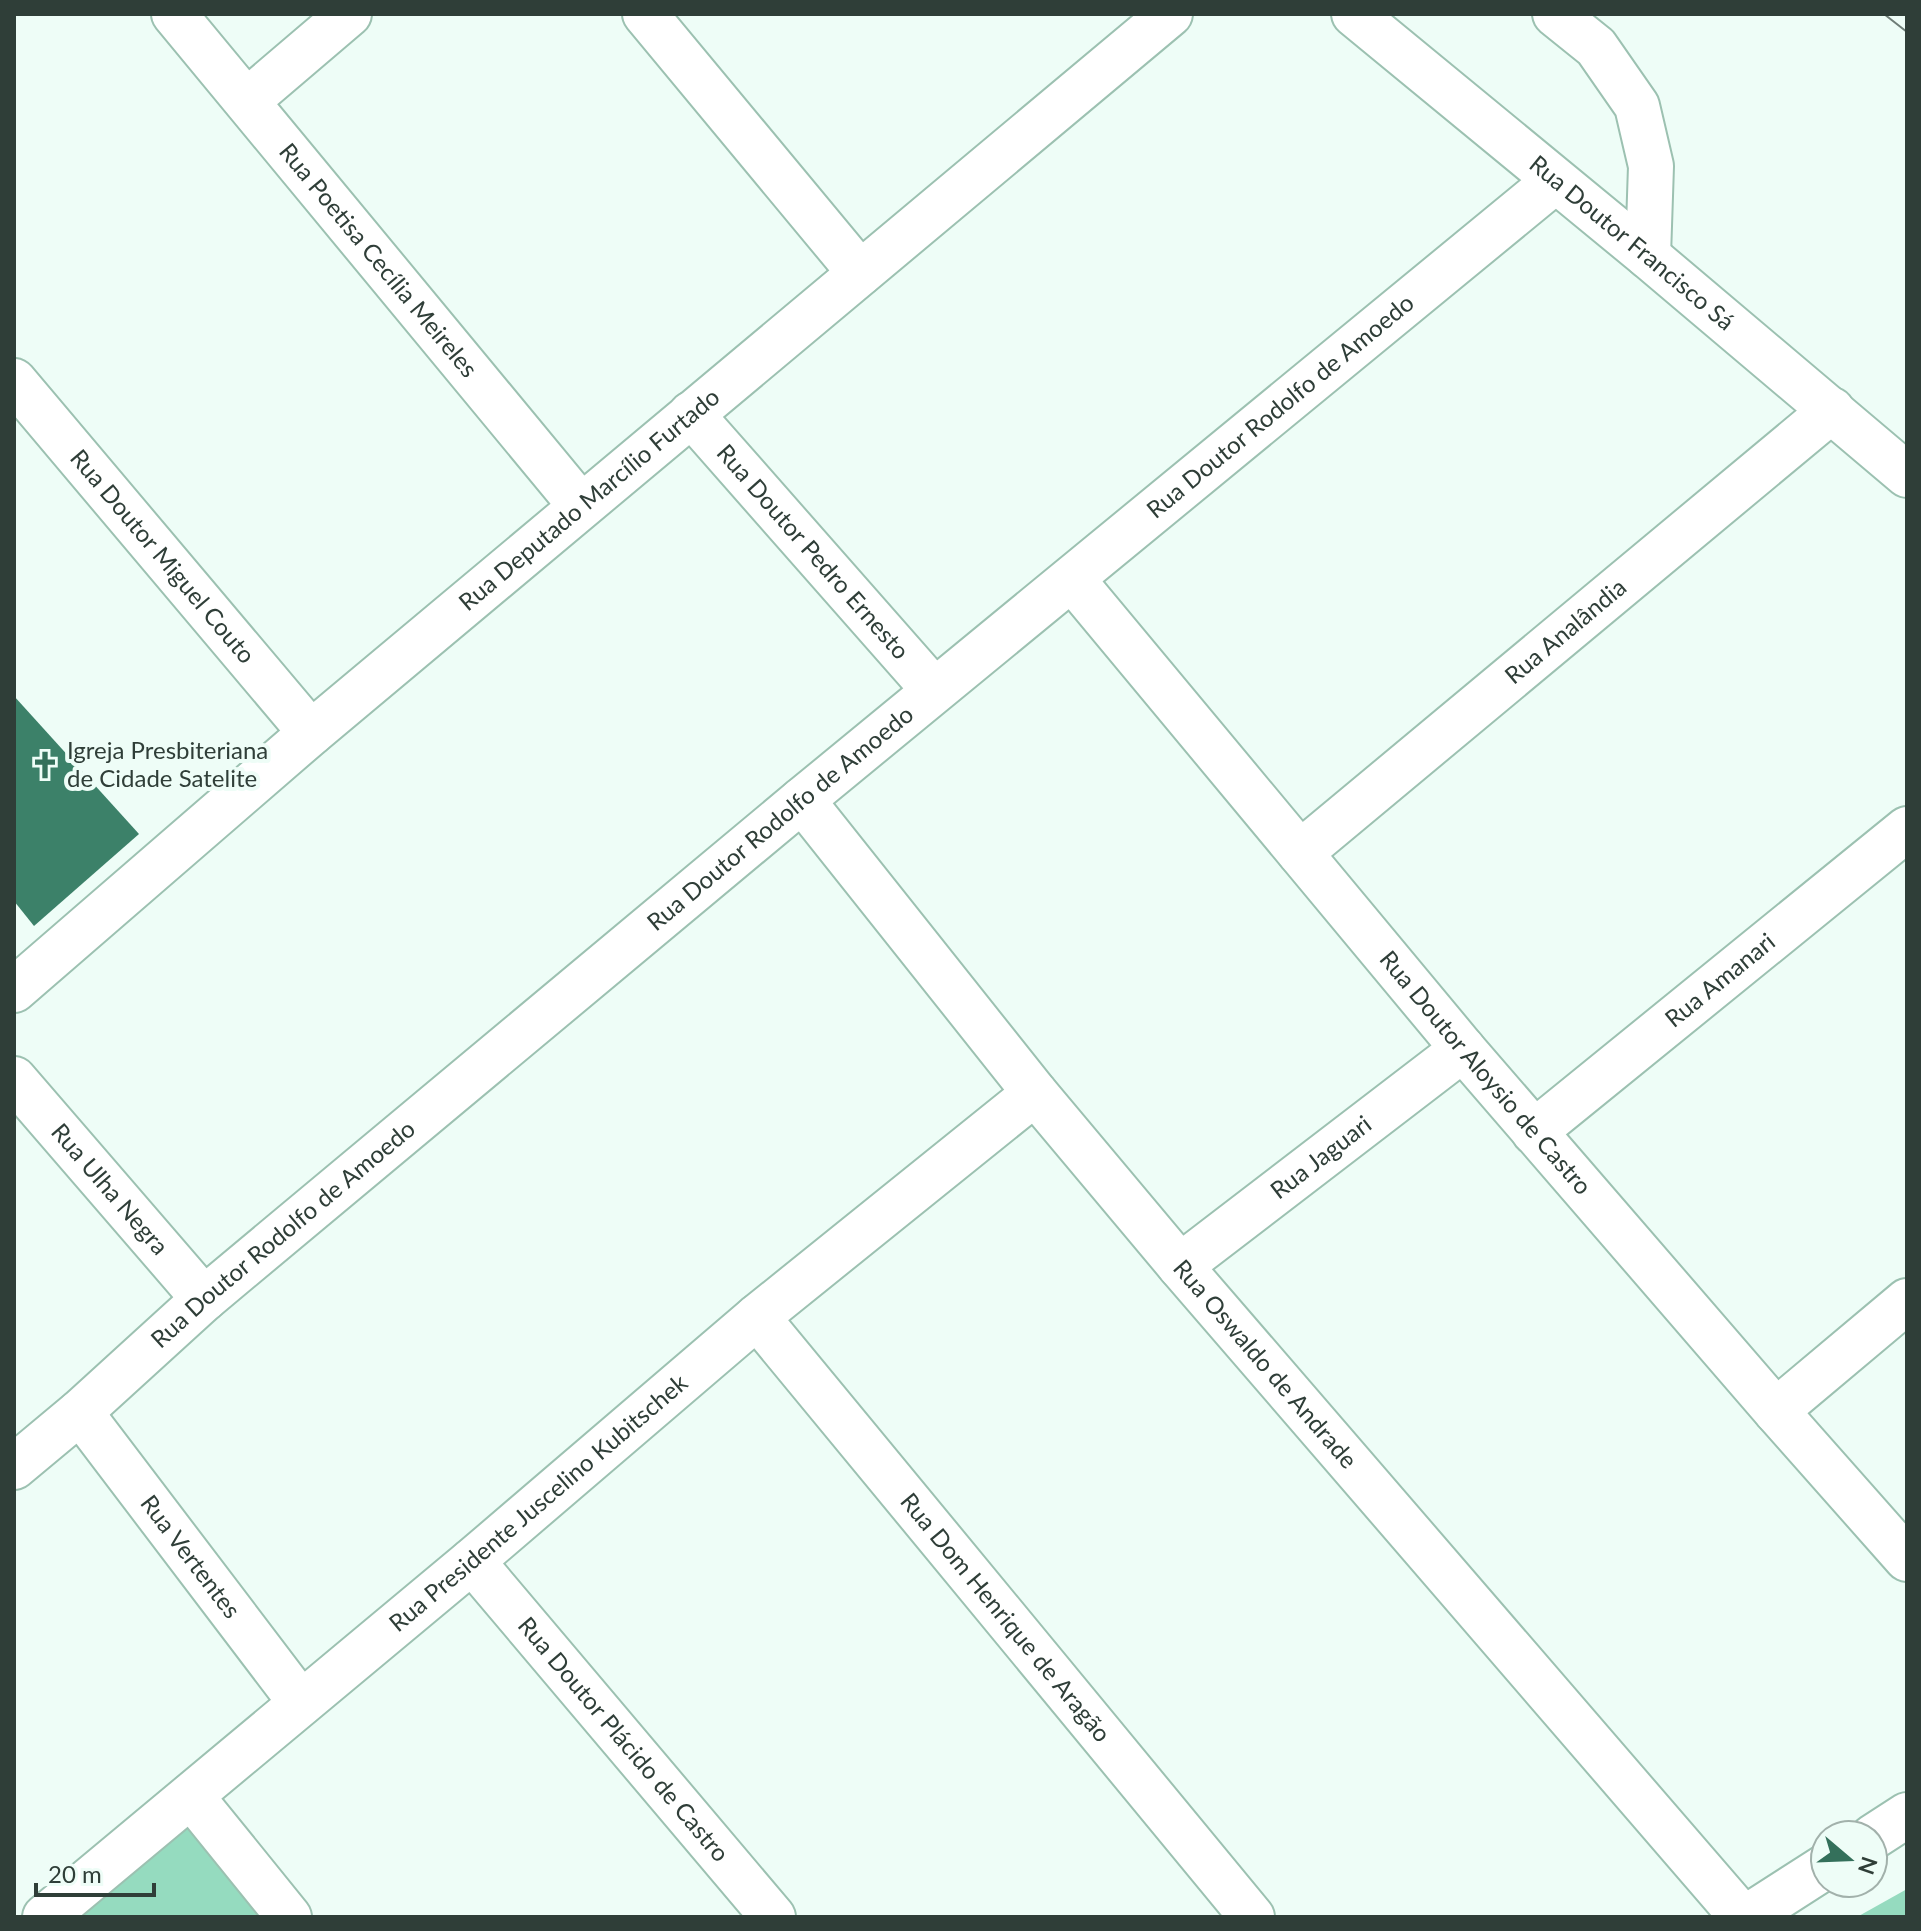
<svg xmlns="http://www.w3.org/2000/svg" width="1921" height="1931" viewBox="0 0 1921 1931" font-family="Lato,sans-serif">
  <rect width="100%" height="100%" fill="#eefdf7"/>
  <!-- forest -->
  <g fill="#95dbbf">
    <path d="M203 1811 283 1917H75Z"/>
    <path d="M1907 1889V1917H1857Z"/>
  </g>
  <!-- building -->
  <path fill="#3c8169" d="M14 696 139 834 34 926 14 901Z"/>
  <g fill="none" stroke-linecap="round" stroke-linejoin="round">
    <defs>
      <g id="minor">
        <path id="s1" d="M174 14 581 506"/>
        <path d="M645 14 860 273"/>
        <path id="s2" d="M1354 14 1648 256 1907 475"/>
        <path d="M1555 14 1596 47 1637 106 1651 166 1648 256"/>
        <path d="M247 101 349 14"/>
        <path id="s3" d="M14 381 311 733"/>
        <path id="s4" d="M691 414 934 690"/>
        <path id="s5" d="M1072 579 1463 1049 1776 1411 1907 1559"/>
        <path id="s6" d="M802 800 1035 1093 1180 1266 1742 1917"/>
        <path id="s7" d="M1300 853 1832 410"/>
        <path id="s8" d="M14 990 311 733 1170 14"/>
        <path id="s9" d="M14 1079 204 1299"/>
        <path id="s10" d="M1534 1132 1907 829"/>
        <path id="s11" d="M1180 1266 1463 1049"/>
        <path id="s12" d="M757 1317 1252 1917"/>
        <path d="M1776 1411 1907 1301"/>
        <path id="s13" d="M80 1412 301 1703"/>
        <path id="s14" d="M14 1467 80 1412 204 1299 802 800 1555 181"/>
        <path id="s15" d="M472 1561 773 1917"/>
        <path d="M191 1796 289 1917"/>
        <path d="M1873 1837 1907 1815"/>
        <path id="s16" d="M45 1917 472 1561 757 1317 1035 1093"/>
        <path d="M1747 1917 1825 1867"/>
      </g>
    </defs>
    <!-- minor casing -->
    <use href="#minor" stroke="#9cc1b1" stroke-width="48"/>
    <!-- minor -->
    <use href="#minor" stroke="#fff" stroke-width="44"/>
    <!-- tram -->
    <path stroke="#6e7d77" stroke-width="2" d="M1884 14 1907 32"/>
  </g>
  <!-- icons -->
  <defs>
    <symbol id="church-bare" viewBox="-9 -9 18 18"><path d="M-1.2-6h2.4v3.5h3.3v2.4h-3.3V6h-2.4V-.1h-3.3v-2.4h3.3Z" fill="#34705b" stroke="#eefdf7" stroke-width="2.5" paint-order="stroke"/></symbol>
  </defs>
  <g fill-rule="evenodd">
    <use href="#church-bare" x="25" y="745" width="40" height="40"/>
  </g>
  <g text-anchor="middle" stroke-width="8" stroke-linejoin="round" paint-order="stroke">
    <!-- street labels -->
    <g font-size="24" fill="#2f3e38" stroke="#eefdf7">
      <text dy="8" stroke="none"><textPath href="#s2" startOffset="360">Rua Doutor Francisco Sá</textPath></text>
      <text dy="8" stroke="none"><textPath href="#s1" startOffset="320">Rua Poetisa Cecília Meireles</textPath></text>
      <text dy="8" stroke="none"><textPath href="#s14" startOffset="1652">Rua Doutor Rodolfo de Amoedo</textPath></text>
      <text dy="8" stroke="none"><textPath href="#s8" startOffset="756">Rua Deputado Marcílio Furtado</textPath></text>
      <text dy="8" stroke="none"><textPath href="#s4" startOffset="184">Rua Doutor Pedro Ernesto</textPath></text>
      <text dy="8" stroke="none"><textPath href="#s3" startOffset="230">Rua Doutor Miguel Couto</textPath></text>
      <text dy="8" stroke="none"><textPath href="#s7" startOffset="346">Rua Analândia</textPath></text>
      <text dy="8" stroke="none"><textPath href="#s14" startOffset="1004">Rua Doutor Rodolfo de Amoedo</textPath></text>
      <text dy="8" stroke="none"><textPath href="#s10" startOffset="240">Rua Amanari</textPath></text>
      <text dy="8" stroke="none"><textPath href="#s5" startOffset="644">Rua Doutor Aloysio de Castro</textPath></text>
      <text dy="8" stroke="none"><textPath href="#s11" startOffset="178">Rua Jaguari</textPath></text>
      <text dy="8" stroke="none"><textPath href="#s9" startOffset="146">Rua Ulha Negra</textPath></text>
      <text dy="8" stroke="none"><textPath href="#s14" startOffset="356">Rua Doutor Rodolfo de Amoedo</textPath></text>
      <text dy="8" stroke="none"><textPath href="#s6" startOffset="730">Rua Oswaldo de Andrade</textPath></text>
      <text dy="8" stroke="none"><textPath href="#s16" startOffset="644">Rua Presidente Juscelino Kubitschek</textPath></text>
      <text dy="8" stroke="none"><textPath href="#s13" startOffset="182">Rua Vertentes</textPath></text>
      <text dy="8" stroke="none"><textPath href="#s12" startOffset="390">Rua Dom Henrique de Aragão</textPath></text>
      <text dy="8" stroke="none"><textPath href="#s15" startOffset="234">Rua Doutor Plácido de Castro</textPath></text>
    </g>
    <!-- poi labels -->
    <g font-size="24" fill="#2f3e38" stroke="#eefdf7" text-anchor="start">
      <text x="67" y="759">Igreja Presbiteriana<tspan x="67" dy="28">de Cidade Satelite</tspan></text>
    </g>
  </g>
  <!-- border -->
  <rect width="1921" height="1931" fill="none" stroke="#2f3e38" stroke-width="32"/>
  <!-- north arrow -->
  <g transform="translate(1849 1859) rotate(109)"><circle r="38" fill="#eefdf7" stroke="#a2b1ab" stroke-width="2"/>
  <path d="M0-6L14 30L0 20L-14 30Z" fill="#34705b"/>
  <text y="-12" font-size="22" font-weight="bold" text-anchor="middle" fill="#2f3e38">N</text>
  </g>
  <!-- scale -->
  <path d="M36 1883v12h118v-12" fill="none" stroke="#2f3e38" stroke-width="4"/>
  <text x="48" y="1883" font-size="24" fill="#2f3e38" stroke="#eefdf7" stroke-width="6" paint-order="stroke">20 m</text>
</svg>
